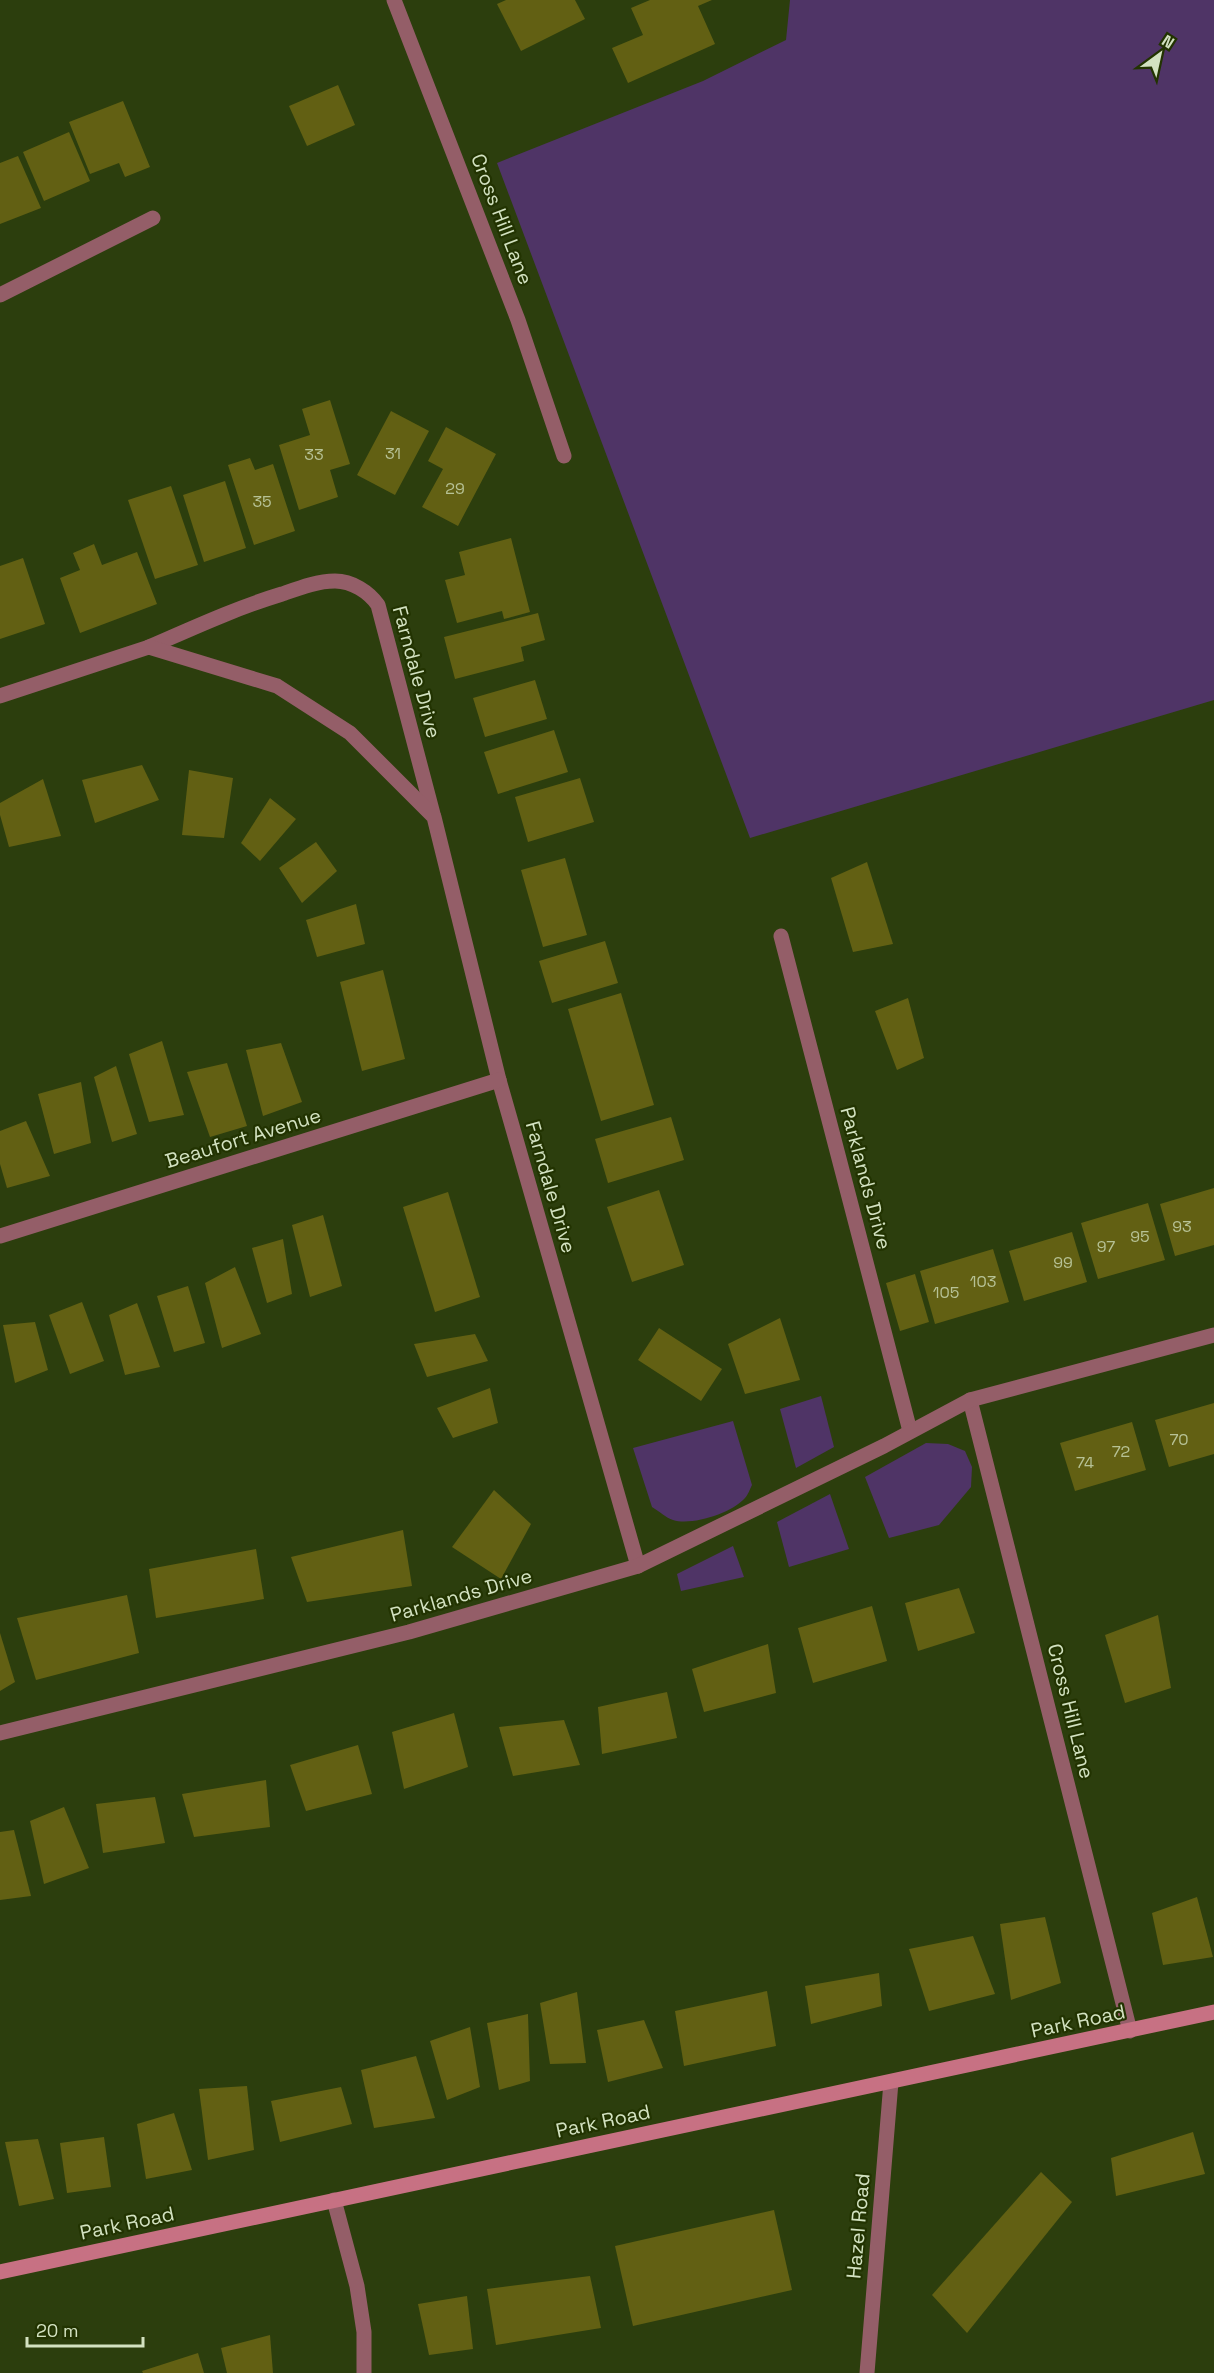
<svg xmlns="http://www.w3.org/2000/svg" width="1214" height="2373" viewBox="0 0 1214 2373" font-family="'Space Grotesk',sans-serif">
  <rect width="100%" height="100%" fill="#2c3e0d"/>
  <!-- green -->
  <g fill="#4f3466">
    <path d="M790 0H1214V700L750 838 497 163 703 81 786 40Z"/>
    <path d="M821 1396 834 1447 796 1468 780 1409Z"/>
    <path d="M733 1421 752 1485C750 1489 748 1495 745 1498 732 1513 692 1526 673 1520 666 1518 659 1511 652 1507L633 1448Z"/>
    <path d="M926 1443 948 1444 965 1451 972 1467 971 1487 939 1525 889 1538 865 1477Z"/>
    <path d="M830 1494 849 1549 789 1567 777 1522Z"/>
    <path d="M733 1546 744 1577 681 1591 677 1574Z"/>
  </g>
  <!-- building -->
  <g fill="#626013">
    <path d="M506 0H575L585 19 521 51 497 4Z"/>
    <path d="M650 0H712L698 6 715 44 628 83 612 48 643 35 631 8Z"/>
    <path d="M338 85 355 125 307 146 289 106Z"/>
    <path d="M123 101 150 167 125 177 119 163 90 174 69 122Z"/>
    <path d="M69 132 90 181 44 201 23 152Z"/>
    <path d="M18 156 41 208 0 224V163Z"/>
    <path d="M330 400 350 464 330 470 338 497 299 510 279 445 310 435 302 409Z"/>
    <path d="M391 411 429 431 395 495 357 475Z"/>
    <path d="M446 427 496 454 458 526 422 507 443 469 428 461Z"/>
    <path d="M250 458 255 470 273 464 295 531 254 545 228 465Z"/>
    <path d="M225 481 246 548 204 562 183 495Z"/>
    <path d="M171 486 198 565 155 579 128 500Z"/>
    <path d="M511 538 530 612 504 619 502 611 457 623 445 580 465 575 459 552Z"/>
    <path d="M94 544 102 565 137 552 157 604 80 633 60 578 80 570 73 553Z"/>
    <path d="M23 558 45 624 0 639V566Z"/>
    <path d="M538 613 545 640 521 647 524 661 455 679 444 637Z"/>
    <path d="M535 680 547 719 485 737 473 698Z"/>
    <path d="M554 730 568 772 498 794 484 752Z"/>
    <path d="M142 765 159 800 95 823 82 780Z"/>
    <path d="M189 770 233 778 224 838 182 835Z"/>
    <path d="M580 778 594 822 528 842 515 797Z"/>
    <path d="M43 779 61 836 9 847 0 815V803Z"/>
    <path d="M270 798 296 819 260 861 241 843Z"/>
    <path d="M316 842 337 871 302 903 279 868Z"/>
    <path d="M565 858 587 935 543 947 521 870Z"/>
    <path d="M867 862 893 944 853 952 831 878Z"/>
    <path d="M356 904 365 944 317 957 306 920Z"/>
    <path d="M605 941 618 983 552 1003 539 961Z"/>
    <path d="M383 970 405 1059 362 1071 340 982Z"/>
    <path d="M621 993 654 1105 601 1121 568 1009Z"/>
    <path d="M908 998 924 1058 897 1070 875 1011Z"/>
    <path d="M162 1041 184 1115 149 1122 129 1054Z"/>
    <path d="M281 1043 302 1102 263 1116 246 1050Z"/>
    <path d="M227 1063 247 1126 210 1137 187 1072Z"/>
    <path d="M116 1066 137 1134 112 1142 94 1077Z"/>
    <path d="M81 1082 91 1143 54 1154 38 1094Z"/>
    <path d="M671 1117 684 1160 608 1183 595 1139Z"/>
    <path d="M26 1121 50 1176 7 1188 0 1164V1131Z"/>
    <path d="M1214 1188V1245L1175 1256 1160 1204Z"/>
    <path d="M659 1190 684 1265 632 1282 607 1207Z"/>
    <path d="M448 1192 480 1297 435 1312 403 1207Z"/>
    <path d="M1148 1203 1165 1260 1098 1279 1081 1223Z"/>
    <path d="M323 1215 342 1286 310 1297 292 1225Z"/>
    <path d="M1072 1232 1087 1282 1024 1301 1009 1251Z"/>
    <path d="M283 1239 292 1294 267 1303 252 1248Z"/>
    <path d="M993 1249 1009 1302 935 1324 920 1271Z"/>
    <path d="M235 1267 261 1334 222 1348 205 1283Z"/>
    <path d="M915 1274 929 1322 900 1331 886 1283Z"/>
    <path d="M188 1286 205 1343 174 1352 157 1296Z"/>
    <path d="M82 1302 104 1361 70 1374 49 1315Z"/>
    <path d="M137 1303 160 1367 125 1375 109 1315Z"/>
    <path d="M780 1318 800 1380 745 1394 728 1344Z"/>
    <path d="M35 1322 48 1370 15 1383 3 1325Z"/>
    <path d="M659 1328 722 1369 701 1401 638 1360Z"/>
    <path d="M475 1334 488 1361 427 1377 414 1344Z"/>
    <path d="M490 1388 498 1423 453 1438 437 1408Z"/>
    <path d="M1214 1403V1454L1169 1467 1155 1420Z"/>
    <path d="M1132 1422 1146 1470 1075 1491 1060 1443Z"/>
    <path d="M494 1490 531 1524 501 1579 452 1547Z"/>
    <path d="M403 1530 412 1586 307 1602 291 1557Z"/>
    <path d="M256 1549 264 1599 156 1618 149 1569Z"/>
    <path d="M959 1588 975 1633 918 1651 905 1603Z"/>
    <path d="M127 1595 139 1653 36 1680 17 1618Z"/>
    <path d="M872 1606 887 1661 813 1683 798 1628Z"/>
    <path d="M1158 1615 1171 1688 1125 1703 1105 1635Z"/>
    <path d="M0 1633 15 1682 0 1691Z"/>
    <path d="M768 1644 776 1693 704 1712 692 1669Z"/>
    <path d="M667 1692 677 1738 602 1754 598 1707Z"/>
    <path d="M454 1713 468 1767 404 1789 392 1732Z"/>
    <path d="M564 1720 580 1765 513 1776 499 1727Z"/>
    <path d="M358 1745 372 1794 306 1811 290 1765Z"/>
    <path d="M266 1780 270 1827 194 1837 182 1794Z"/>
    <path d="M155 1797 165 1843 103 1853 96 1804Z"/>
    <path d="M64 1807 89 1868 44 1884 30 1821Z"/>
    <path d="M14 1830 31 1896 0 1900V1832Z"/>
    <path d="M1197 1897 1213 1957 1163 1965 1152 1913Z"/>
    <path d="M1045 1917 1061 1983 1011 2000 1000 1924Z"/>
    <path d="M973 1936 995 1994 929 2011 909 1949Z"/>
    <path d="M879 1973 882 2006 811 2024 805 1986Z"/>
    <path d="M767 1991 776 2046 684 2066 675 2011Z"/>
    <path d="M577 1992 586 2063 550 2064 540 2003Z"/>
    <path d="M528 2014 530 2081 499 2090 487 2023Z"/>
    <path d="M644 2020 663 2068 608 2082 597 2030Z"/>
    <path d="M470 2027 480 2087 447 2100 430 2041Z"/>
    <path d="M416 2056 435 2118 374 2128 361 2070Z"/>
    <path d="M247 2086 254 2150 208 2160 199 2089Z"/>
    <path d="M341 2087 352 2124 280 2142 271 2101Z"/>
    <path d="M174 2113 192 2170 146 2179 137 2124Z"/>
    <path d="M1193 2132 1205 2174 1116 2196 1111 2158Z"/>
    <path d="M104 2137 111 2187 67 2193 60 2143Z"/>
    <path d="M38 2139 54 2199 19 2206 5 2142Z"/>
    <path d="M1041 2172 1072 2202 967 2333 932 2295Z"/>
    <path d="M774 2210 792 2290 633 2326 615 2246Z"/>
    <path d="M590 2276 601 2328 496 2345 487 2289Z"/>
    <path d="M467 2296 473 2349 429 2355 418 2304Z"/>
    <path d="M270 2335 273 2373H227L221 2348Z"/>
    <path d="M198 2353 204 2373H143L142 2371Z"/>
  </g>
  <g fill="none" stroke-linecap="round" stroke-linejoin="round">
    <!-- lane -->
    <path stroke="#945e68" stroke-width="15" d="M394 0 518 320 564 456"/>
    <!-- street -->
    <g stroke="#945e68" stroke-width="15">
      <path d="M0 295 153 218"/>
      <path d="M149 647C193 628 236 608 282 594 299 588 317 581 335 581 352 581 369 592 378 605L433 814"/>
      <path d="M0 696 149 647 277 686 350 733 434 817 499 1080 638 1566"/>
      <path d="M781 936 910 1431"/>
      <path d="M0 1236 499 1080"/>
      <path d="M970 1400 1130 2031"/>
      <path d="M0 1733 409 1632 638 1566 884 1446 970 1400 1214 1335"/>
      <path d="M334 2200 357 2286 364 2332V2373"/>
      <path d="M867 2373 891 2082"/>
    </g>
    <!-- secondary -->
    <path stroke="#c77183" stroke-width="15" d="M0 2272 1214 2012"/>
  </g>
  <g text-anchor="middle" stroke-width="4.5" stroke-linejoin="round" paint-order="stroke">
    <!-- number labels -->
    <g font-size="16" fill="#b7c296">
      <text x="393" y="459">31</text>
      <text x="314" y="460">33</text>
      <text x="455" y="494">29</text>
      <text x="262" y="507">35</text>
      <text x="1182" y="1232">93</text>
      <text x="1140" y="1242">95</text>
      <text x="1106" y="1252">97</text>
      <text x="1063" y="1268">99</text>
      <text x="983" y="1287">103</text>
      <text x="946" y="1298">105</text>
      <text x="1179" y="1445">70</text>
      <text x="1121" y="1457">72</text>
      <text x="1085" y="1468">74</text>
    </g>
    <!-- street labels -->
    <g font-size="20" fill="#d3e2c1" stroke="#223301">
      <text transform="translate(502 219) rotate(69)" y="7">Cross Hill Lane</text>
      <text transform="translate(417 672) rotate(75)" y="7">Farndale Drive</text>
      <text transform="translate(243 1138) rotate(-17)" y="7">Beaufort Avenue</text>
      <text transform="translate(866 1178) rotate(75)" y="7">Parklands Drive</text>
      <text transform="translate(551 1187) rotate(74)" y="7">Farndale Drive</text>
      <text transform="translate(461 1595) rotate(-16)" y="7">Parklands Drive</text>
      <text transform="translate(1071 1711) rotate(76)" y="7">Cross Hill Lane</text>
      <text transform="translate(1078 2021) rotate(-12)" y="7">Park Road</text>
      <text transform="translate(603 2121) rotate(-12)" y="7">Park Road</text>
      <text transform="translate(127 2223) rotate(-12)" y="7">Park Road</text>
      <text transform="translate(858 2226) rotate(-85)" y="7">Hazel Road</text>
    </g>
  </g>
  <!-- north arrow -->
  <g transform="translate(1160 54) rotate(33)" stroke="#223301" stroke-width="4.5" paint-order="stroke">
  <path d="M0-4.5L10 22L0 15L-10 22Z" fill="#d3e2c1"/>
  <text y="-9" font-size="16" font-weight="bold" text-anchor="middle" fill="#d3e2c1">N</text>
  </g>
  <!-- scale -->
  <path d="M27 2337v9h116v-9" fill="none" stroke="#d3e2c1" stroke-width="3"/>
  <text x="36" y="2337" font-size="18" fill="#d3e2c1" stroke="#223301" stroke-width="4.5" paint-order="stroke">20 m</text>
</svg>
